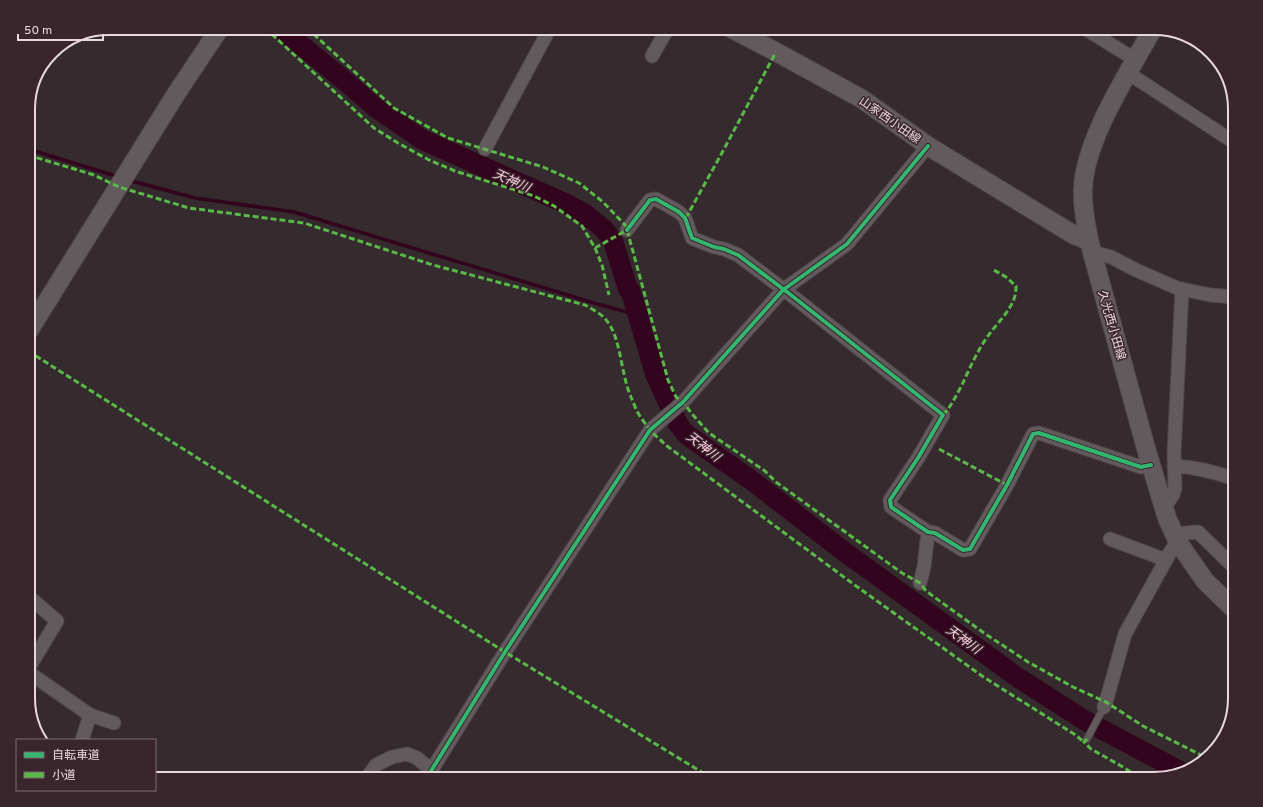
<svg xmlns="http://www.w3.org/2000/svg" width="1263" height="807" viewBox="0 0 1263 807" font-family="Overpass,'Noto Sans JP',sans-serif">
  <rect width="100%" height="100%" fill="#352a2e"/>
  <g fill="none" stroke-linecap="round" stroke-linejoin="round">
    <!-- stream -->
    <g stroke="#32041d" stroke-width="3.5">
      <path d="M28 149 119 177"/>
      <path d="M128 180 195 198 294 212 594 303 638 315"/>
    </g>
    <!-- river -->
    <path stroke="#32041d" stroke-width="20" d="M280 28 345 81 376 108 423 140 569 205 585 214 604 229 613 241 628 289 631 292 655 374 678 424 687 435 751 480 846 553 1017 677 1084 720 1182 772"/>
    <defs>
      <path id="lane" d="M1087 739 1104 707"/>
      <g id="street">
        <path d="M1084 28 1136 60"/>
        <path d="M652 56 668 28"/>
        <path d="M1128 73 1229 139 1235 130"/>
        <path d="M485 149 550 28"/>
        <path d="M627 230 650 200 656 199 679 212 685 218 692 238 714 247 724 249 738 255 791 295 943 415 918 458 890 500 891 507 928 532 935 533 963 550 970 549 1007 485 1033 434 1039 433 1141 467 1151 465"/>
        <path d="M1092 252 1111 257 1136 270 1177 288 1210 295 1235 297"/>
        <path d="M1174 466C1195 467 1215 472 1235 479"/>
        <path d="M1164 508 1173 495 1175 488 1174 453 1182 289"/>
        <path d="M1110 539 1166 560"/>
        <path d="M920 583 924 567 928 532"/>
        <path d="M28 596 57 621 28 669"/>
        <path d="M28 672 90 715 82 740"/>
        <path d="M1104 707 1106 702 1125 634 1172 549 1185 533 1198 532 1235 568"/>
        <path d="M90 715 114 723"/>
        <path d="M366 779 376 765 392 757 407 754 417 758 431 770"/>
        <path d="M426 779 505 652 650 430 683 402 783 290 847 244 928 146"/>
      </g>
      <g id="secondary">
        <path d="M730 28 780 54 862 99 928 146 1074 235 1089 241"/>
        <path d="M1153 28C1129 73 1085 138 1083 189 1082 210 1087 232 1092 252L1147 452 1167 518 1178 542 1205 581 1235 610"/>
        <path d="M28 332 176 94 220 28"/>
      </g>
    </defs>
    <!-- lane casing -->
    <use href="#lane" stroke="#50474b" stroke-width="8"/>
    <!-- street casing -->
    <use href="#street" stroke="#50474b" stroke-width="15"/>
    <!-- secondary casing -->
    <use href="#secondary" stroke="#50474b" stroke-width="20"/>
    <!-- lane -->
    <use href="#lane" stroke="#635a5e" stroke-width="6"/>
    <!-- street -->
    <use href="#street" stroke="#635a5e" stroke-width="13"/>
    <!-- secondary -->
    <use href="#secondary" stroke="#635a5e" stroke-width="18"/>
    <!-- quiet -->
    <g stroke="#58b947" stroke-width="3" stroke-dasharray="6 3" stroke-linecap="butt">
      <path d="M265 28 374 128 398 143 429 160 455 171 534 196 554 206 582 226 595 248 602 265 609 295"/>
      <path d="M307 28 394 108 448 138 543 167 579 183 603 202 626 226 668 380 676 397 683 402 692 414 709 433 765 471 776 482 902 573 920 583 926 591 984 633 1028 662 1073 687 1106 702 1143 726 1203 756"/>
      <path d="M28 155 94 175 119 187 189 208 304 223 433 265 585 305C592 309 602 314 607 321 621 338 621 375 631 397 634 404 637 413 642 419 649 430 658 438 667 446L856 586 985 678 1074 734 1084 742"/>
      <path d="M685 218 688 214 723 151 776 52"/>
      <path d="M595 248 627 230"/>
      <path d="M28 351 505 652 713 779"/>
      <path d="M943 415C951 407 955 397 961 387 969 370 977 351 988 336 999 320 1017 306 1016 286L1006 277 992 269"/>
      <path d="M939 449 1007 485"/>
      <path d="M1087 739 1084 742 1091 749 1123 767 1141 779"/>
    </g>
    <defs>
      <g id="cycleway">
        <path d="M627 230 650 200 656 199 679 212 685 218 692 238 714 247 724 249 738 255 791 295 943 415 918 458 890 500 891 507 928 532 935 533 963 550 970 549 1007 485 1033 434 1039 433 1141 467 1151 465"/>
        <path d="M426 779 505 652 650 430 683 402 783 290 847 244 928 146"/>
      </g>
    </defs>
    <!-- cycleway casing -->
    <use href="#cycleway" stroke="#3a252d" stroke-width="6"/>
    <!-- cycleway -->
    <use href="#cycleway" stroke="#33b770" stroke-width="4"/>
  </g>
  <g text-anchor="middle" stroke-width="3" stroke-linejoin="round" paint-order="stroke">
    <!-- street labels -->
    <g font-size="12" fill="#e7d9de" stroke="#3a252d">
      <text transform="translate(890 120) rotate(35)" y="4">山家西小田線</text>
      <text transform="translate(1112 325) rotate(74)" y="4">久光西小田線</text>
    </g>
    <!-- water labels -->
    <g font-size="13" font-style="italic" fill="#faccde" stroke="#3a252d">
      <text transform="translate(512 180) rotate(24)" y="5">天神川</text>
      <text transform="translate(704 446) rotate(38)" y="5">天神川</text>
      <text transform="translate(964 639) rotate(36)" y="5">天神川</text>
    </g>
  </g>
  <!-- crop -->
  <path d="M0 0H1263V807H0ZM109 35H1154A74 74 0 0 1 1228 109V698A74 74 0 0 1 1154 772H109A74 74 0 0 1 35 698V109A74 74 0 0 1 109 35Z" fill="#3a252d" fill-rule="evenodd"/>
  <path fill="none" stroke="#e7d9de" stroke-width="2" d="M109 35H1154A74 74 0 0 1 1228 109V698A74 74 0 0 1 1154 772H109A74 74 0 0 1 35 698V109A74 74 0 0 1 109 35Z"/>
  <!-- legend -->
  <rect x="16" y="739" width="140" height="52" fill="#3a252d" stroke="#7f6d74"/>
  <rect x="24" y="752" width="20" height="6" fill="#33b770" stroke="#7f6d74"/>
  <text x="52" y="759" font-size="12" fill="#e7d9de">自転車道</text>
  <rect x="24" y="772" width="20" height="6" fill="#58b947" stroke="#7f6d74"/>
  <text x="52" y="779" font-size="12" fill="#e7d9de">小道</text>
  <!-- scale -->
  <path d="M18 34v6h85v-6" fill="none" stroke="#e7d9de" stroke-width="2"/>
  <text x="24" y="34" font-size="12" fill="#e7d9de" stroke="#3a252d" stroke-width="3" paint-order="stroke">50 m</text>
</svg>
